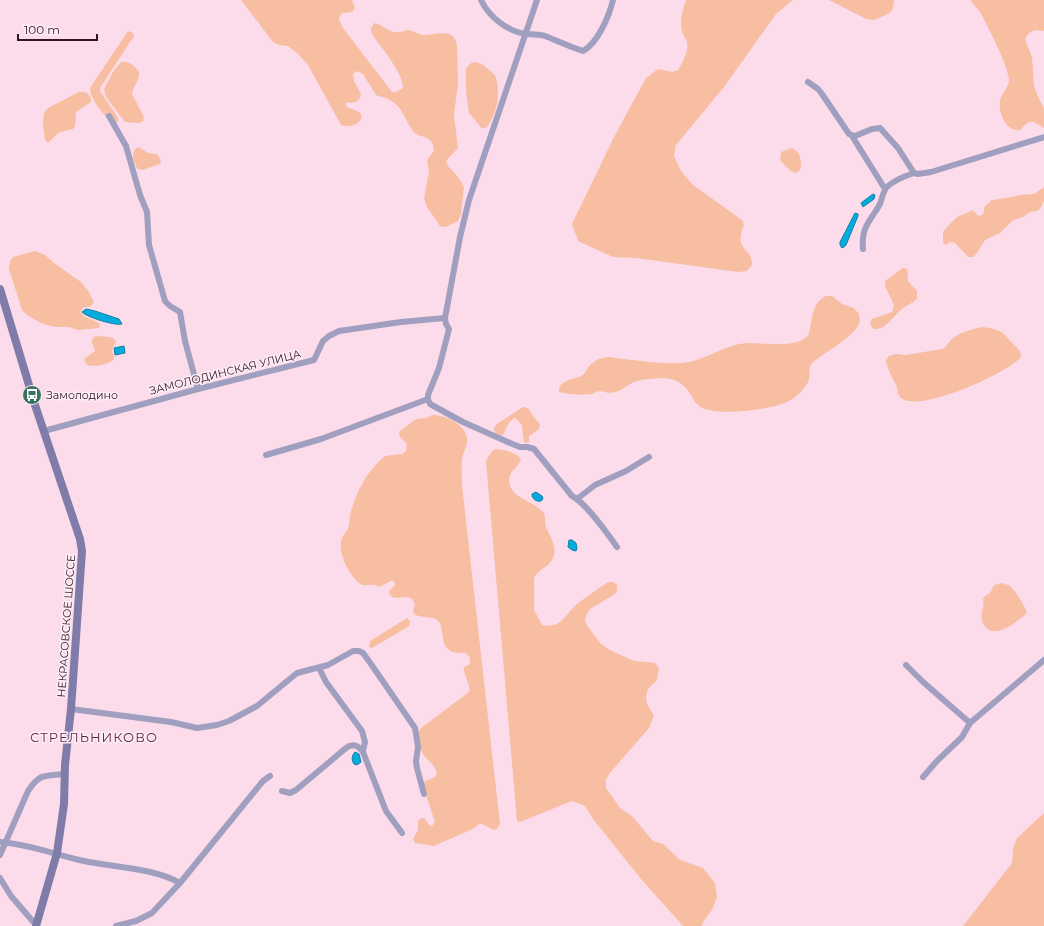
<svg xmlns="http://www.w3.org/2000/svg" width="1044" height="926" viewBox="0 0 1044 926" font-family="Montserrat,sans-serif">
  <rect width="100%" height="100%" fill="#fcdceb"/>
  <!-- green -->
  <g fill="#f7bea2">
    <path d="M241 0H352L355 8 352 12 343 13 340 15 339 19 343 28 392 92H396L403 88C403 72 381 48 372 34 370 29 371 26 375 23 382 25 388 31 395 32 400 33 403 31 407 30 413 30 417 34 423 35 435 36 454 26 457 46L458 84 454 115 458 148 446 161 448 166 458 177 464 187 461 214 458 221 446 227 440 226 427 207 424 198 429 172 427 160 434 151C433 133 421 140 413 131 404 119 404 107 388 99 384 97 380 97 376 95L363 74 357 71 353 74 354 81 361 94C358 104 354 102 346 103V106C352 111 361 109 362 118 358 125 349 128 341 125L308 65 298 54 288 46 279 45 273 42Z"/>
    <path d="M686 0H793L776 14 724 87 676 145 674 156 681 171 693 185 742 220 744 225C733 252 752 246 752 265L747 271 738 272 636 258 613 257 578 241 572 224 614 137 646 78 658 69 672 72 678 70C682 63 689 52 687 43 687 40 684 37 683 34 679 23 682 11 686 0Z"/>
    <path d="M829 0H894L893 9 888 14 874 20 866 19Z"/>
    <path d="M971 0H1044V31C1035 29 1029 30 1025 39L1032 57 1034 86 1039 99 1044 108V128C1029 119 1031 120 1020 130 1006 132 998 113 1000 101 1001 94 1010 85 1009 79 1006 61 989 29 980 12 977 7 972 5 971 0Z"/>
    <path d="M128 31 133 33 134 36 100 88V91L118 118V121L116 124 111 123C104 114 90 100 90 88Z"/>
    <path d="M121 62C129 61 135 66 139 72 140 81 133 86 132 94L144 117 143 121 139 123 125 122 106 97 104 89 113 72Z"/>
    <path d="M476 62 483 65 495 75C501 91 498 114 486 128H481L480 126 469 113 466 91V68L471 63Z"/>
    <path d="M79 92C86 91 92 95 91 102L76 112 75 126 73 129 58 133 48 143 45 140 43 125 44 113 48 108Z"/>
    <path d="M139 147 148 153 157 154 161 160 160 164 143 170 138 169C134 164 131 155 135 149Z"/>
    <path d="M792 148C801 152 801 160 801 168L798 172 794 173 786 167 780 160 781 152Z"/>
    <path d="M1044 187V201L1040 209 1037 211 1030 212 1023 217 1013 220 1000 233 985 240 977 253 973 257H968L955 243 950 242 946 245 943 243V232L946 228 957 217 973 210 977 215 980 216 983 214 985 206 992 200 1012 197 1020 195 1034 194Z"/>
    <path d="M35 251 45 255 54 263 81 282 89 292 94 302 91 306 82 308 81 313C85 320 95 318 100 325L99 328 78 330 69 327H54L41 323 27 315 22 310 9 269 10 261 13 257Z"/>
    <path d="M903 268 907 269 908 281 917 291V299C912 304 906 305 901 310 893 316 884 333 872 328L870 323 872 319 892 312 894 305 885 286V281Z"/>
    <path d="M826 296H832L842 304 854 308 859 314 860 322C853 339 824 352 811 364 807 373 813 376 805 387 801 392 793 400 787 402 769 410 720 416 703 408 695 405 693 398 689 392 681 379 666 376 652 379 646 379 639 380 634 382 627 385 622 391 615 392 610 394 606 392 600 391 597 391 595 393 592 394 586 395 563 395 559 391 559 380 573 380 581 376 584 375 585 372 587 369 592 362 598 358 608 357 632 360 656 364 681 363 705 362 723 344 748 343 764 343 800 349 809 334 812 320 812 302 826 296Z"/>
    <path d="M982 327 990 328 1002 332 1020 351 1021 357C1006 374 926 409 905 400 902 399 899 397 898 394 897 391 898 388 896 385 893 379 886 366 886 360L889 356 896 354 906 355 942 349C947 346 947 344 951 340 958 333 972 329 982 327Z"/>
    <path d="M96 336C103 337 112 335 116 341L112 350 114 359C109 365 92 368 86 364L84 359 95 351C94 345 88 340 96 336Z"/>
    <path d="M523 407C530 407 529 411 533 416 535 419 538 421 540 424L539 429 529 436V442L527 443 524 442 523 437 522 425 515 418C507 421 507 430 502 436L495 433 494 428 497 424Z"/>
    <path d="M433 415C445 415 465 424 467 438 468 445 463 453 462 459 461 468 462 477 462 485L500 824 498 828 494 830 482 824H479L473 829 434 846 415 843 413 839 418 830V821L421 818H424L430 826 433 825 435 822 423 786 425 781 435 777 437 773C434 762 426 761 422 752 419 746 419 739 418 733L421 728 469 692C471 683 463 676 464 667L470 664V658L467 654C461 651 455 655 449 650 439 643 446 625 436 619 429 616 420 618 414 614L413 611 415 604C409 589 395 605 389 593L390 590 395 585 394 581H391L379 587C371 582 365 588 359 583 350 576 338 553 341 542 342 535 348 531 349 525 350 522 349 519 350 516 355 493 367 471 385 456L402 454 406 451 407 444 400 437 399 432 416 419 426 418Z"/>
    <path d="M496 449C505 450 516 452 521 459 519 467 509 471 509 480 510 499 533 500 543 512 547 517 544 522 546 527 550 537 558 546 553 558 549 567 539 569 534 578V610L542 625C547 626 552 626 557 624 565 619 570 610 577 604 587 596 598 589 608 582H613L617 585V591L615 594 590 609 586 616 585 621 588 627 601 644 610 650 634 661 655 663 659 668 657 680 648 689 646 696 647 704 654 716 649 728 609 774 606 780V788L621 809 632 816 653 841 663 844 680 860 703 868 715 883 717 897 712 910 703 922 702 926H683L641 879 593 819 585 806 572 801 520 822 517 821 486 461 492 451Z"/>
    <path d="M1003 583C1004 584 1007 585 1009 585 1014 589 1026 607 1027 613 1016 623 989 644 982 620 980 613 985 607 983 599L986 595 990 593 994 585Z"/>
    <path d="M407 618 410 621 409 626 372 648 369 647 370 641Z"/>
    <path d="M1044 813V926H963L1012 863 1013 849 1017 838Z"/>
  </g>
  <!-- water -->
  <g fill="#03acdc" stroke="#117fa5">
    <path d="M873 194 875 195 874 199 863 207 861 203Z"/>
    <path d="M855 213 858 214V216L846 245 844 247 842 248 840 245V242Z"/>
    <path d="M86 309 95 311 119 319 122 324C115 326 86 317 82 312Z"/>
    <path d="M124 346 125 353 115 355 114 348Z"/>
    <path d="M536 492 542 496 543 499 541 501C536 502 532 499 532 494Z"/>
    <path d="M569 540H572L576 543 577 548 576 551 572 550 568 547Z"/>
    <path d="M355 752 359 754 361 762 357 765 354 764C351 760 352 755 355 752Z"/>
  </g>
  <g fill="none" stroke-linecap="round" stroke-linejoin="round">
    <!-- street -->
    <g stroke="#a09fbf" stroke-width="6">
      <path d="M481 0C489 17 508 32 527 34 534 35 539 34 545 36 558 41 570 47 583 51 598 43 609 16 613 0"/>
      <path d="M808 82 818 89 822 94 849 134 855 136 872 129 880 128 898 148 914 173 918 174 931 172 1044 137"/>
      <path d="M109 116 126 146 140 195 147 212 149 245 165 301 170 306 180 312 185 341 198 389"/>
      <path d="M852 136 885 189"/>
      <path d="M863 249C861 226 870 222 880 204 882 199 883 191 887 187 894 180 905 176 914 173"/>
      <path d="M445 318 446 324 449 329 439 368 428 395V399L430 404 463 422 510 443 520 447H527L534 449 572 496C587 504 607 533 617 547"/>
      <path d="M44 431 198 389 314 360 323 341 329 336 339 331 401 322 445 318 460 237 469 200 537 0"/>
      <path d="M266 455 321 439 428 399"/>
      <path d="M577 499 595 485 626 471 649 457"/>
      <path d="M906 665 922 681 970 723"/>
      <path d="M319 668 326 682 362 731 365 742 363 751"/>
      <path d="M71 709 171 722 197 728 217 725 229 721 257 706 297 673 328 665 353 651H359L363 653 371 664 415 728 418 747 416 761 417 768 424 794"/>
      <path d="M923 777 936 762 962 737 970 723 1044 660"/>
      <path d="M282 791 290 793 296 790 346 748C353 743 358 745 363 752L386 811 402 833"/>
      <path d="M0 842C29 844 56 855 84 861 113 867 154 868 180 883L152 913 136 921 116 926"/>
      <path d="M0 855 28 791C40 773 44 776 65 774"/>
      <path d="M0 878 11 896 36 925"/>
      <path d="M180 883 263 781 270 776"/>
    </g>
    <!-- secondary -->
    <path stroke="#7f7caa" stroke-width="8" d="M0 289 35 405 80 539 82 551 71 709 65 765 64 804 57 853 36 926"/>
  </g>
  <!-- icons -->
  <defs>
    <symbol id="bus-disc" viewBox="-11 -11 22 22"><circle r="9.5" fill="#37725c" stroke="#feeef6"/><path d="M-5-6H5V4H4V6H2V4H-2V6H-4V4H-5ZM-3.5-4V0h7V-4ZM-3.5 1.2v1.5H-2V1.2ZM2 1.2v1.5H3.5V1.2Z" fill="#fff"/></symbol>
  </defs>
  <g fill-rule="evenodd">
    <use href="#bus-disc" x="21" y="384" width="22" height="22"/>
  </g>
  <g text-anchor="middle" stroke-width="3" stroke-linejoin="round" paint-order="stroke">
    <!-- street labels -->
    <g font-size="11" fill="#311525" stroke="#feeef6">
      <text transform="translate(225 372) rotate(-14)" y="4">ЗАМОЛОДИНСКАЯ УЛИЦА</text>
      <text transform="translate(66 626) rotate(-86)" y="4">НЕКРАСОВСКОЕ ШОССЕ</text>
    </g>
    <!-- poi labels -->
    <g font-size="11" fill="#311525" stroke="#feeef6" text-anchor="start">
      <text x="46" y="399">Замолодино</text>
    </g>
    <!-- quarter labels -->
    <g font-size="13" letter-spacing="1" fill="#632348" stroke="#feeef6">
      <text x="94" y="742">СТРЕЛЬНИКОВО</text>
    </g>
  </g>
  <!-- scale -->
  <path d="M18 34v6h79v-6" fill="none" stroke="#311525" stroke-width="2"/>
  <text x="24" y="34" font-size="12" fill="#311525" stroke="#feeef6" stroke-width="3" paint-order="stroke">100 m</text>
</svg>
